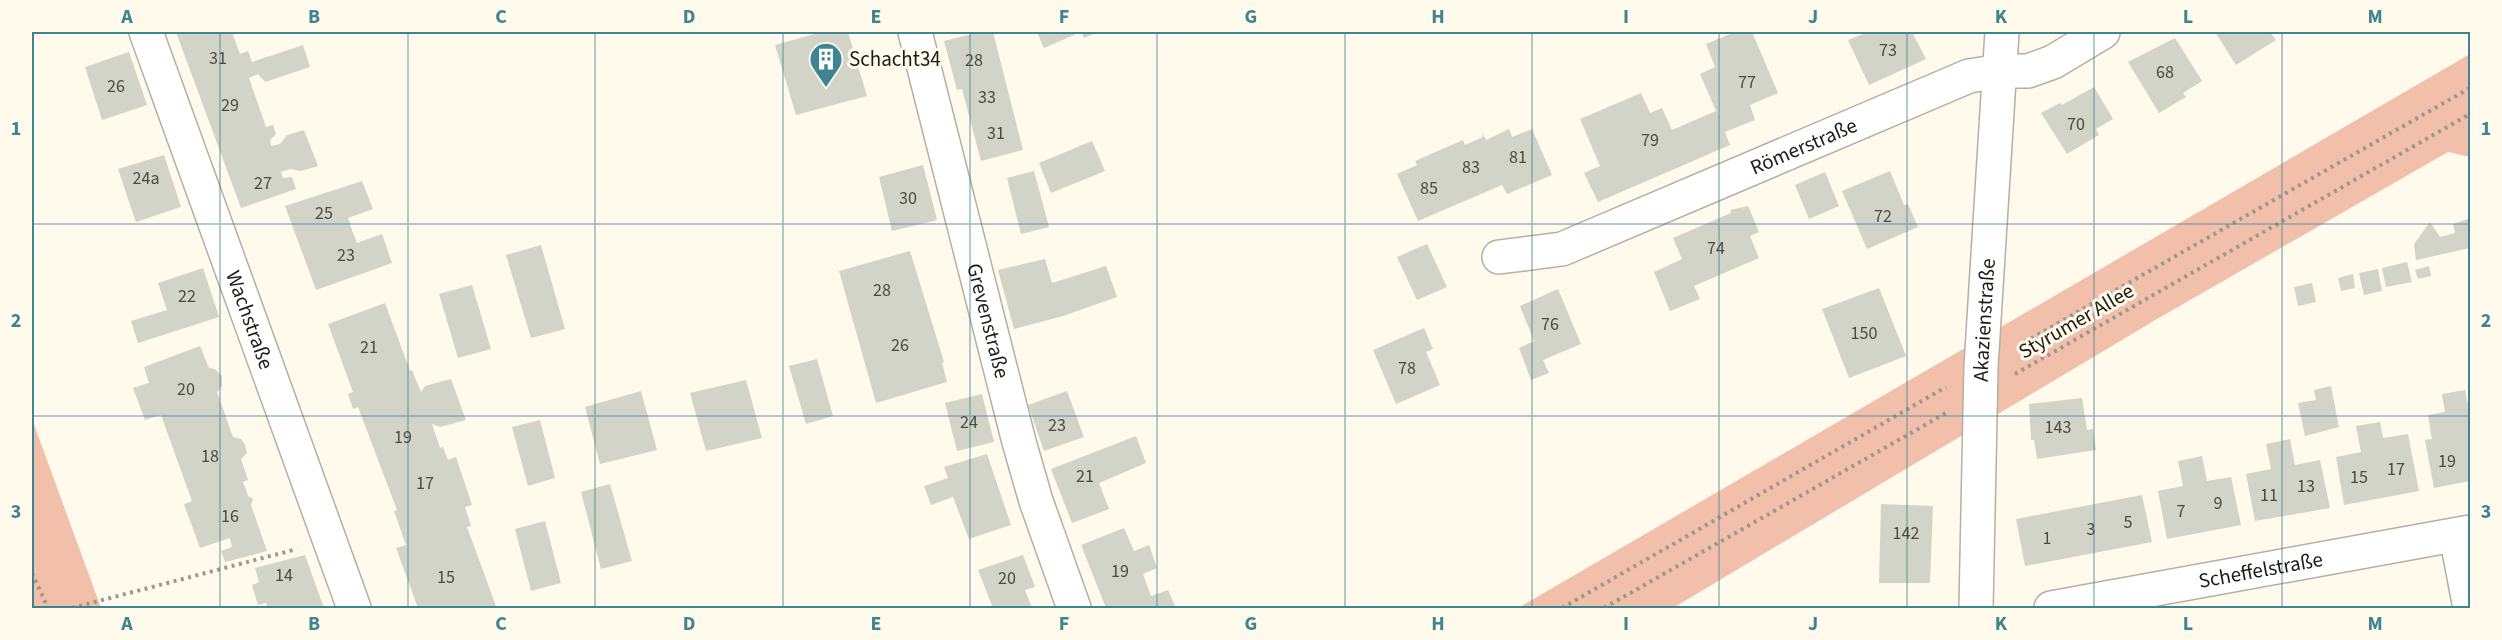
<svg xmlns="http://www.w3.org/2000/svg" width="2502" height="640" viewBox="0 0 2502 640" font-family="'Source Sans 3',sans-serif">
  <rect width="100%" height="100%" fill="#fffaeb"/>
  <!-- park -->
  <g fill="#f1bfaa">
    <path d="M2470 54V157L2448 152 2157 319 1673 608H1518Z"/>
    <path d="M32 419 101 608H32Z"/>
  </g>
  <!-- building -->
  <g fill="#d1d4c6">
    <path d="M176 32H232L240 54 248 51 252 62 303 45 310 67 265 82 258 74 249 78 266 127 273 125 276 134 270 140 271 146 280 144 287 135 304 130 318 166 301 171 290 169 281 172 283 178 292 177 296 189 241 208Z"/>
    <path d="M822 32H848L867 96 796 115 775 45Z"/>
    <path d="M980 32H993L1023 150 981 161 962 89 957 90 944 41Z"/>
    <path d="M1037 32H1098L1084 38 1081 32 1044 48Z"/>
    <path d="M1735 32H1752L1778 93 1750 105 1755 120 1725 132 1730 145 1598 202 1584 173 1600 166 1580 119 1641 93 1650 113 1662 108 1672 130 1716 111 1700 74 1715 67 1706 44Z"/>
    <path d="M1868 32H1912L1926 59 1869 85 1848 40Z"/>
    <path d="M2215 32H2270L2276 40 2236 65Z"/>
    <path d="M2175 38 2202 81 2183 93 2186 97 2159 113 2128 62Z"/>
    <path d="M129 52 147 105 102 120 85 67Z"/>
    <path d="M2094 87 2113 119 2096 129 2099 135 2067 154 2041 113 2060 103 2062 105Z"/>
    <path d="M1509 129 1512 137 1532 129 1552 175 1507 194 1502 185 1418 221 1397 174 1417 165 1415 161 1463 140 1465 145 1483 137 1482 132 1486 140Z"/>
    <path d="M1092 141 1105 171 1051 193 1039 163Z"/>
    <path d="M164 155 181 207 136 222 118 169Z"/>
    <path d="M923 165 937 220 892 231 879 177Z"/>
    <path d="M1034 171 1049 227 1021 234 1007 178Z"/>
    <path d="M1890 171 1904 205 1908 204 1918 227 1867 249 1842 191Z"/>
    <path d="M1825 172 1839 206 1809 219 1795 185Z"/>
    <path d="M362 181 373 209 348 218 352 230 357 243 382 234 392 263 316 290 285 206Z"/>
    <path d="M1748 206 1759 232 1750 236 1759 258 1694 286 1700 299 1670 311 1654 272 1682 259 1673 238 1731 213 1730 210Z"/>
    <path d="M2468 219H2470V248L2416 260 2414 244 2430 222 2440 237 2455 233 2453 224Z"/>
    <path d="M1427 244 1447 287 1417 300 1397 257Z"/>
    <path d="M541 245 565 329 531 338 506 255Z"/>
    <path d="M910 251 944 362 942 363 947 382 876 403 839 271Z"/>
    <path d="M1045 259 1052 283 1106 266 1117 297 1063 316 1014 329 998 270Z"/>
    <path d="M2407 262 2412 282 2386 287 2382 268Z"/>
    <path d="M2429 266 2431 276 2418 279 2415 270Z"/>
    <path d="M203 268 219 317 138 343 131 321 167 310 158 283Z"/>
    <path d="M2378 269 2382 291 2364 295 2359 273Z"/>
    <path d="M2353 274 2355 288 2341 291 2338 278Z"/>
    <path d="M2312 283 2316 302 2298 306 2294 287Z"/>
    <path d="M472 285 491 349 458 358 439 294Z"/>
    <path d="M1879 288 1906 356 1849 378 1822 309Z"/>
    <path d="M1558 289 1581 344 1543 360 1549 373 1531 380 1519 348 1534 341 1520 306Z"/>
    <path d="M385 303 410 371 412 370 421 392 425 386 451 379 466 420 440 427 432 424 440 448 443 447 448 460 456 457 472 505 465 507 471 526 467 527 496 606 488 608H418L396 548 406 545 394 511 397 510 358 407 353 409 348 394 353 392 328 324Z"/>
    <path d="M1424 328 1433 349 1426 352 1440 385 1396 404 1373 350Z"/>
    <path d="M200 346 209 368 215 369 222 376V386L217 392 233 437 241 439 245 445 247 453 241 459 248 480 243 482 248 496 253 499 251 505 267 551 225 562 221 551 232 547 230 538 200 548 184 504 192 501 161 415 145 420 133 388 149 383 144 367Z"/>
    <path d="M817 359 833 416 806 424 789 366Z"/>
    <path d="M746 380 762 438 706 451 690 393Z"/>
    <path d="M2331 386 2339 427 2305 436 2298 403 2316 400 2314 390Z"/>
    <path d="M2465 390 2468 405H2470V481L2434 488 2425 440 2432 439 2428 415 2445 412 2442 394Z"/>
    <path d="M641 391 657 450 600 464 585 407Z"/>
    <path d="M1067 391 1084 437 1044 451 1028 405Z"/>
    <path d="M982 394 994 442 957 451 945 403Z"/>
    <path d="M2082 398 2087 430 2093 429 2096 450 2037 459 2034 440H2031L2029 404Z"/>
    <path d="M540 420 555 478 528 486 512 427Z"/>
    <path d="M2380 422 2383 438 2408 434 2419 491 2344 505 2336 457 2361 452 2356 426Z"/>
    <path d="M1136 436 1146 463 1099 483 1109 509 1072 523 1051 469Z"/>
    <path d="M2290 439 2295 465 2320 460 2330 508 2255 521 2246 474 2271 469 2266 444Z"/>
    <path d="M987 454 1011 525 969 539 953 497 931 505 924 486 948 478 944 467Z"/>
    <path d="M2202 456 2207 481 2231 477 2241 525 2167 539 2158 491 2183 486 2178 461Z"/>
    <path d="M610 484 632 561 601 569 581 492Z"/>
    <path d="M2142 495 2152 542 2025 566 2016 519Z"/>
    <path d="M1881 504 1933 506 1930 583H1879Z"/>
    <path d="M545 521 561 583 531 591 515 529Z"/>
    <path d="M1124 528 1134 551 1149 545 1157 568 1143 574 1151 596 1168 590 1176 608H1106L1081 545Z"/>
    <path d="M305 555 324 608H268L266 603 258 605 252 585 259 582 255 568Z"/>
    <path d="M1023 555 1035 587 1025 590 1032 608H993L978 570Z"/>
  </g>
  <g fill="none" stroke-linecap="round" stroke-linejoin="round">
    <defs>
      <g id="street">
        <path id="s1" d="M146 32 354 608"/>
        <path id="s2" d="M915 32 1019 442 1036 501 1074 608"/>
        <path id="s3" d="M1499 257 1562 249 1969 76 2001 71H2028L2053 62 2103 32"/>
        <path d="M2456 535 2470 608"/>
        <path id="s4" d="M1976 608 1981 367 2002 32"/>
        <path id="s5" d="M2051 608 2470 532"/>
      </g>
    </defs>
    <!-- street casing -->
    <use href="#street" stroke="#b5b0a3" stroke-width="36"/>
    <!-- path -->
    <g stroke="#9b988d" stroke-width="4" stroke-dasharray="3 4.5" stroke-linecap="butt">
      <path d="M2018 346 2470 88"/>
      <path d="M2015 374 2470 114"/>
      <path d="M32 573 48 608"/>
      <path d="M72 608 297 549"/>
      <path d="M1562 608 1946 387"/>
      <path d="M1604 608 1946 413"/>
    </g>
    <!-- street -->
    <use href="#street" stroke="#fff" stroke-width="33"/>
  </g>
  <!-- grid -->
  <path fill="none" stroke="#3f8492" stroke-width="1.5" stroke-opacity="0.55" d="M220 32V608M408 32V608M595 32V608M783 32V608M970 32V608M1157 32V608M1345 32V608M1532 32V608M1719 32V608M1907 32V608M2094 32V608M2282 32V608M32 224H2470M32 416H2470"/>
  <!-- icons -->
  <defs>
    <symbol id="building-pin" viewBox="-11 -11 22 30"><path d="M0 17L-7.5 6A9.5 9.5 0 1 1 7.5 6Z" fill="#3f8492" stroke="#fffaeb"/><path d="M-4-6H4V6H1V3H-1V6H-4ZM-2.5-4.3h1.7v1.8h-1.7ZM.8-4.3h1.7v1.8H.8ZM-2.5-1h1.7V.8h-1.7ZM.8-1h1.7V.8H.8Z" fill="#fff"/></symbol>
  </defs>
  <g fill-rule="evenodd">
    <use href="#building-pin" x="807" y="40" width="38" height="52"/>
  </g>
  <g text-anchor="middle" stroke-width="6" stroke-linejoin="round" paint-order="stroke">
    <!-- number labels -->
    <g font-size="18" fill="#4b4a43">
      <text x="1888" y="56">73</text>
      <text x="218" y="64">31</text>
      <text x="974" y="66">28</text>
      <text x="2165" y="78">68</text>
      <text x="1747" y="88">77</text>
      <text x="116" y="92">26</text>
      <text x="987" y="103">33</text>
      <text x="230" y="111">29</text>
      <text x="2076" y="130">70</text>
      <text x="996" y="139">31</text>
      <text x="1650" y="146">79</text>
      <text x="1518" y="163">81</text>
      <text x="1471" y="173">83</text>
      <text x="146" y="184">24a</text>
      <text x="263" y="189">27</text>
      <text x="1429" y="194">85</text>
      <text x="908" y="204">30</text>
      <text x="324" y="219">25</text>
      <text x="1883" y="222">72</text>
      <text x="1716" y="254">74</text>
      <text x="346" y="261">23</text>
      <text x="882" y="296">28</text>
      <text x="187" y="302">22</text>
      <text x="1550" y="330">76</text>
      <text x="1864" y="339">150</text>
      <text x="900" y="351">26</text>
      <text x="369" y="353">21</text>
      <text x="1407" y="374">78</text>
      <text x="186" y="395">20</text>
      <text x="969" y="428">24</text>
      <text x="1057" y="431">23</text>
      <text x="2058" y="433">143</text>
      <text x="403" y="443">19</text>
      <text x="210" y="462">18</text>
      <text x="2447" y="467">19</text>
      <text x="2396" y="475">17</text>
      <text x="1085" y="482">21</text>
      <text x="2359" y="483">15</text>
      <text x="425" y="489">17</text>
      <text x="2306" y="492">13</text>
      <text x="2269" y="501">11</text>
      <text x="2218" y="509">9</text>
      <text x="2181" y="517">7</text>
      <text x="230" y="522">16</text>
      <text x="2128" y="528">5</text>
      <text x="2091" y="535">3</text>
      <text x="1906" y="539">142</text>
      <text x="2047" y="544">1</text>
      <text x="1120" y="577">19</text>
      <text x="284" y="581">14</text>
      <text x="446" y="583">15</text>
      <text x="1007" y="584">20</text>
    </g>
    <!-- poi labels -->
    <g font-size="21" fill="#1e1c17" stroke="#fffaeb" text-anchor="start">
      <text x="849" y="66">Schacht34</text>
    </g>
    <!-- street labels -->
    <g font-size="21" fill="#1e1c17" stroke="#fffaeb">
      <text dy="7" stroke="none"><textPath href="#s3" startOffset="326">Römerstraße</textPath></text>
      <text dy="7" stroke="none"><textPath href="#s1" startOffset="306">Wachstraße</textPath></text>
      <text dy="7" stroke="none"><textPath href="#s4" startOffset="288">Akazienstraße</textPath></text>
      <text transform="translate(2076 321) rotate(-30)" y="7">Styrumer Allee</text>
      <text dy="7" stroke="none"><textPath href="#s2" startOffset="298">Grevenstraße</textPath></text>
      <text dy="7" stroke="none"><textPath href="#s5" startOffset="213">Scheffelstraße</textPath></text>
    </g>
  </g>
  <!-- border -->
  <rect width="2502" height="640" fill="none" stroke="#fffaeb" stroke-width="66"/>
  <rect x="33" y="33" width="2436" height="574" fill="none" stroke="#3f8492" stroke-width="2"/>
  <g font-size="20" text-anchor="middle" font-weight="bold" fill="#3f8492">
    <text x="127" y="23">A</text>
    <text x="314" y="23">B</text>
    <text x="501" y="23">C</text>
    <text x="689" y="23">D</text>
    <text x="876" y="23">E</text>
    <text x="1064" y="23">F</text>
    <text x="1251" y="23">G</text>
    <text x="1438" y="23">H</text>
    <text x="1626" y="23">I</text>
    <text x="1813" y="23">J</text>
    <text x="2001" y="23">K</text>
    <text x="2188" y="23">L</text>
    <text x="2375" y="23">M</text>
    <text x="16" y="135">1</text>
    <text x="2486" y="135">1</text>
    <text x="16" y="327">2</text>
    <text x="2486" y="327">2</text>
    <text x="16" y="518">3</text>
    <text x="2486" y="518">3</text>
    <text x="127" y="630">A</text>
    <text x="314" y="630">B</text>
    <text x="501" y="630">C</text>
    <text x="689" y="630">D</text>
    <text x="876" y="630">E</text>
    <text x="1064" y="630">F</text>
    <text x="1251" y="630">G</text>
    <text x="1438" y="630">H</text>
    <text x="1626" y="630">I</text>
    <text x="1813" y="630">J</text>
    <text x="2001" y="630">K</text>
    <text x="2188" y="630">L</text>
    <text x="2375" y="630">M</text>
  </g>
</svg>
